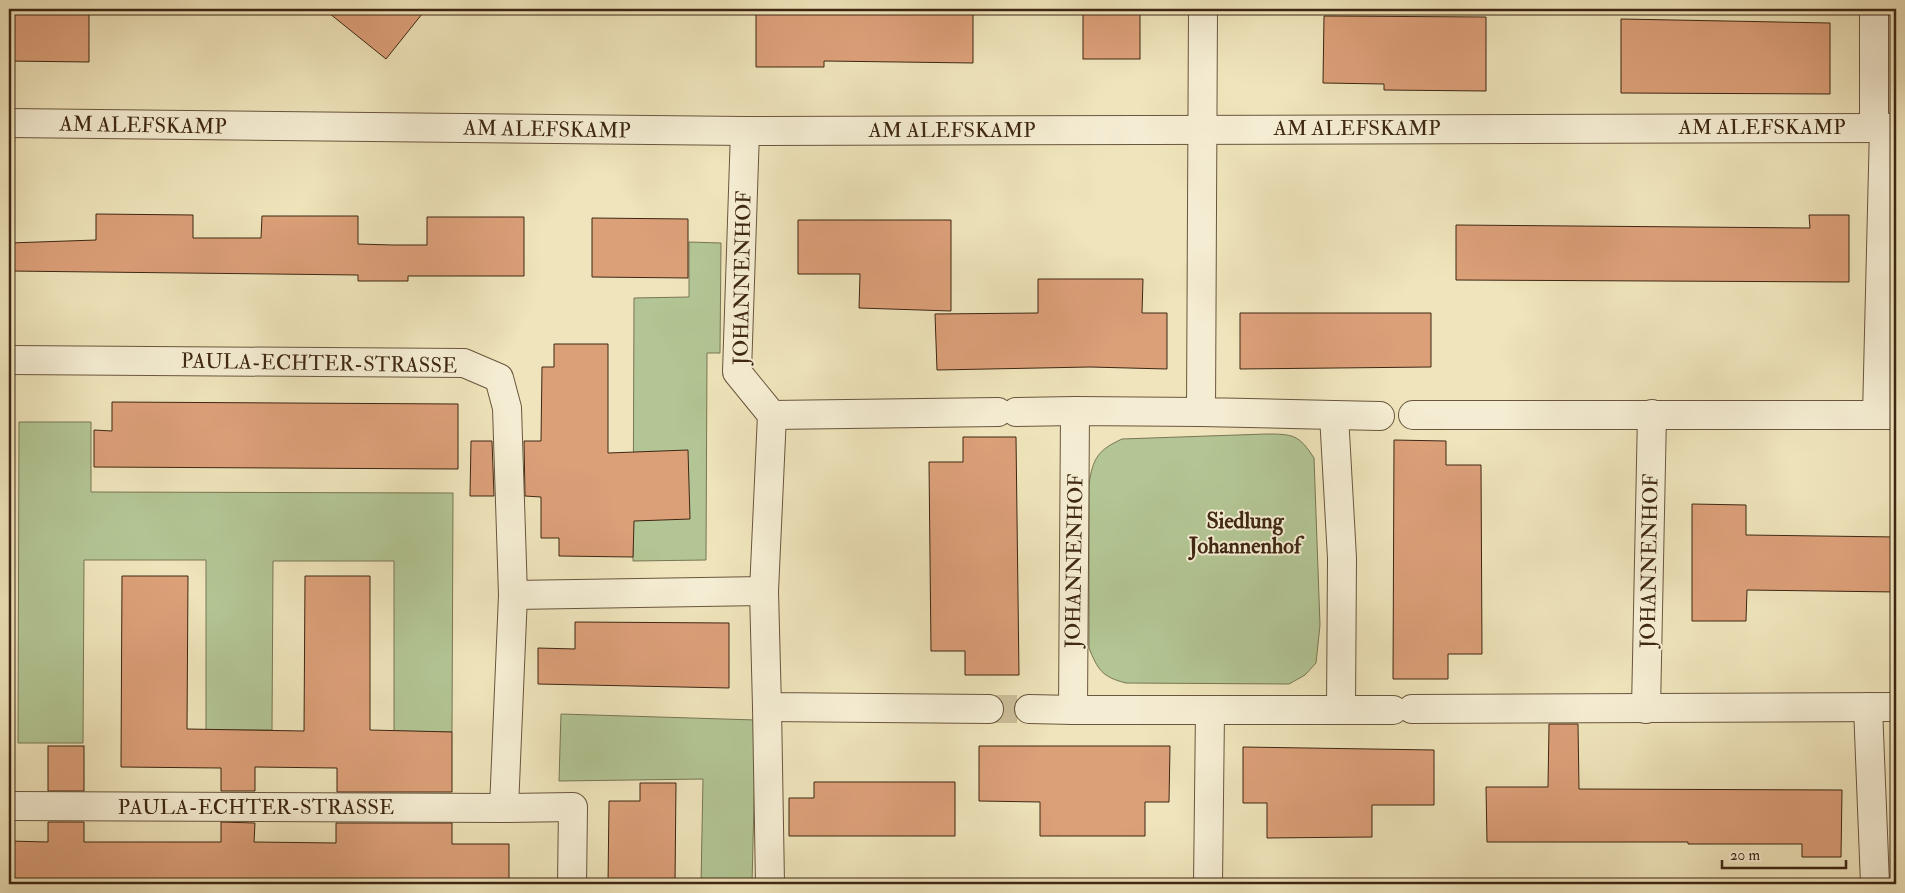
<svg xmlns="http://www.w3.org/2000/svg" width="1905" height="893" viewBox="0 0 1905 893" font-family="'IM FELL Double Pica',serif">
  <rect width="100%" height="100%" fill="#efe4bb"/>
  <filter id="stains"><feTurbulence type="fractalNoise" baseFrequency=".004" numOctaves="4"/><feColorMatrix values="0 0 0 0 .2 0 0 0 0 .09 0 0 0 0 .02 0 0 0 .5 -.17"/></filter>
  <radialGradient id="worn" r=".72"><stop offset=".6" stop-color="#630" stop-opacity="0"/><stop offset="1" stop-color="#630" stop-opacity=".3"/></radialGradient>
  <!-- green -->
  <g fill="#b3c594" stroke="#787654">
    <path d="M689 242 721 243 720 353H707L706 560 633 561 634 298 689 297Z"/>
    <path d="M19 422H91V492L453 493 452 732 394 731V561H273L272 730H206V560H84L83 743H18Z"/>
    <path d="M1266 434C1294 434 1299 435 1314 458L1320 625 1316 663 1305 675 1289 684 1126 683C1102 677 1098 670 1089 648V484C1093 458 1098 450 1122 439Z"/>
    <path d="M561 714 756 720 752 884H701L703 779 559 781Z"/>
  </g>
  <!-- building -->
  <g fill="#dca079" stroke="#3e2713">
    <path d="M9 9H89V62L9 61Z"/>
    <path d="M324 9H426L386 59Z"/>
    <path d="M756 9H973V63L824 61V67H756Z"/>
    <rect x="1083" y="9" width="57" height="50"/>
    <path d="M1324 16 1486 17V91L1384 90V84L1323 83Z"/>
    <path d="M1621 19 1830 23V94L1621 93Z"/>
    <path d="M96 214 193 215V238H261L262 216H358V244L393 245H427V217H524V276H408V281H358V275L9 271V243L96 240Z"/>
    <path d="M1809 215H1849V282L1456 280V225L1810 228Z"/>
    <path d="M592 218 688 219V278L592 277Z"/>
    <path d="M798 220H951V311L859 308 860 274H798Z"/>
    <path d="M1038 279H1143L1142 313H1167V369L1090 367 937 370 935 314 1038 313Z"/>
    <path d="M1240 313H1431V367L1240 369Z"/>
    <path d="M554 344H608V453L688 450 690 519 634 521 633 557 559 556V538H541V497L525 496 524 441H541L542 367H554Z"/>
    <path d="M112 402 458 404V469L94 467V430L112 431Z"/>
    <path d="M963 437H1016L1019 675H965V651H931L929 462H963Z"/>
    <path d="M1394 440 1446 441V465H1481L1482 654H1448V679H1393Z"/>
    <path d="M471 441H492L494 496H470Z"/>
    <path d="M1692 504 1746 505V535L1896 537V592L1747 590 1746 621H1692Z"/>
    <path d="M122 576H188L187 729 304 731 305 576H370V730L452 732V792H337V768L255 767V791H221V768L121 767Z"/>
    <path d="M575 622 729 623V688L538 684V648L575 649Z"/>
    <path d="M1549 724H1578L1579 789 1842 790 1841 857H1802V844H1688V842H1487L1486 787H1548Z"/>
    <rect x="48" y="746" width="36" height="45"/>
    <path d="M979 746H1170L1169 802H1145V836H1040V802L979 801Z"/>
    <path d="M1243 747 1434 750V805H1372V837L1267 838V803H1243Z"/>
    <path d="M814 782H955V836H789V798H814Z"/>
    <path d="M640 783H676L675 884H608L609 801H640Z"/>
    <path d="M48 822H84V842H221V822L255 823 254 842 336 843V823H452V844H509V884H9V841L48 842Z"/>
  </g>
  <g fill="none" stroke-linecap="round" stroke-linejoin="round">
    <!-- minor-tunnel -->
    <path stroke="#ccbe99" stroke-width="28" stroke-dasharray="28 14" stroke-linecap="butt" d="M989 709H1029"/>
    <defs>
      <g id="minor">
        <path d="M1874 9V127"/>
        <path d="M9 123 745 131 1896 128"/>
        <path d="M745 131 737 372 772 415 764 591 767 707 989 709"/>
        <path d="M9 360 464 363 499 378 507 408 513 595 504 808 9 806"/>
        <path d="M1016 412 1075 411"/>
        <path d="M1201 412 1075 411 1073 710H1341L1342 558 1334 415 1201 412 1203 9"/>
        <path d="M772 415 998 412"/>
        <path d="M1334 415 1380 416"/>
        <path d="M1413 415H1896"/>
        <path d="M1877 415 1884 127"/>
        <path d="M513 595 764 591"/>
        <path d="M767 707 770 884"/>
        <path d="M1868 707 1875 884"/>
        <path d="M1029 709 1073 710"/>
        <path d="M1412 709 1896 707"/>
        <path d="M1646 709 1652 414"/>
        <path d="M1341 710H1393"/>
        <path d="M504 808 573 807 572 884"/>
        <path d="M1208 884 1210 711"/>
      </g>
    </defs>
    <!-- minor casing -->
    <use href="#minor" stroke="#6a563d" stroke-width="30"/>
    <!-- minor -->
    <use href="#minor" stroke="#f5edd3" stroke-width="28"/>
  </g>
  <g text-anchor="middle" stroke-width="4" stroke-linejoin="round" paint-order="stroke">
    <!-- street labels -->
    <g font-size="21" fill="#3e2713" stroke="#f5edd3">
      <text transform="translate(143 125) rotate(1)" y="7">AM ALEFSKAMP</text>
      <text x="1762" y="134">AM ALEFSKAMP</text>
      <text x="1357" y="135">AM ALEFSKAMP</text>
      <text transform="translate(547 129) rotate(1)" y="7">AM ALEFSKAMP</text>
      <text x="952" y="137">AM ALEFSKAMP</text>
      <text transform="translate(742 278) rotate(-89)" y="7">JOHANNENHOF</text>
      <text transform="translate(319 363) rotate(1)" y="7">PAULA-ECHTER-STRASSE</text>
      <text transform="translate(1074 561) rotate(-89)" y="7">JOHANNENHOF</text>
      <text transform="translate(1649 561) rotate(-89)" y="7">JOHANNENHOF</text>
      <text x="256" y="814">PAULA-ECHTER-STRASSE</text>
    </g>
    <!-- neighbourhood labels -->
    <g font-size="22" font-weight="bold" fill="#3e2713" stroke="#f5edd3">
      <text x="1245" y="528">Siedlung<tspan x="1245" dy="25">Johannenhof</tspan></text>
    </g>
  </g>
  <!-- margin -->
  <rect width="1905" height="893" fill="none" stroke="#efe4bb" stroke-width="30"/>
  <rect x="10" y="10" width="1885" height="873" fill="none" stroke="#3e2713" stroke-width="2.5"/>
  <rect x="15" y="15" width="1875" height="863" fill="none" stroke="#3e2713"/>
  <!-- scale -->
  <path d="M1722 860v8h124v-8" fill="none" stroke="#3e2713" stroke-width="2.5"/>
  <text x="1730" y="860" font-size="15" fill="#3e2713" stroke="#f5edd3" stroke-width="4" paint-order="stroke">20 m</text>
  <rect width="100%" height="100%" filter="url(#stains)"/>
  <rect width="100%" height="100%" fill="url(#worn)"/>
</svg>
